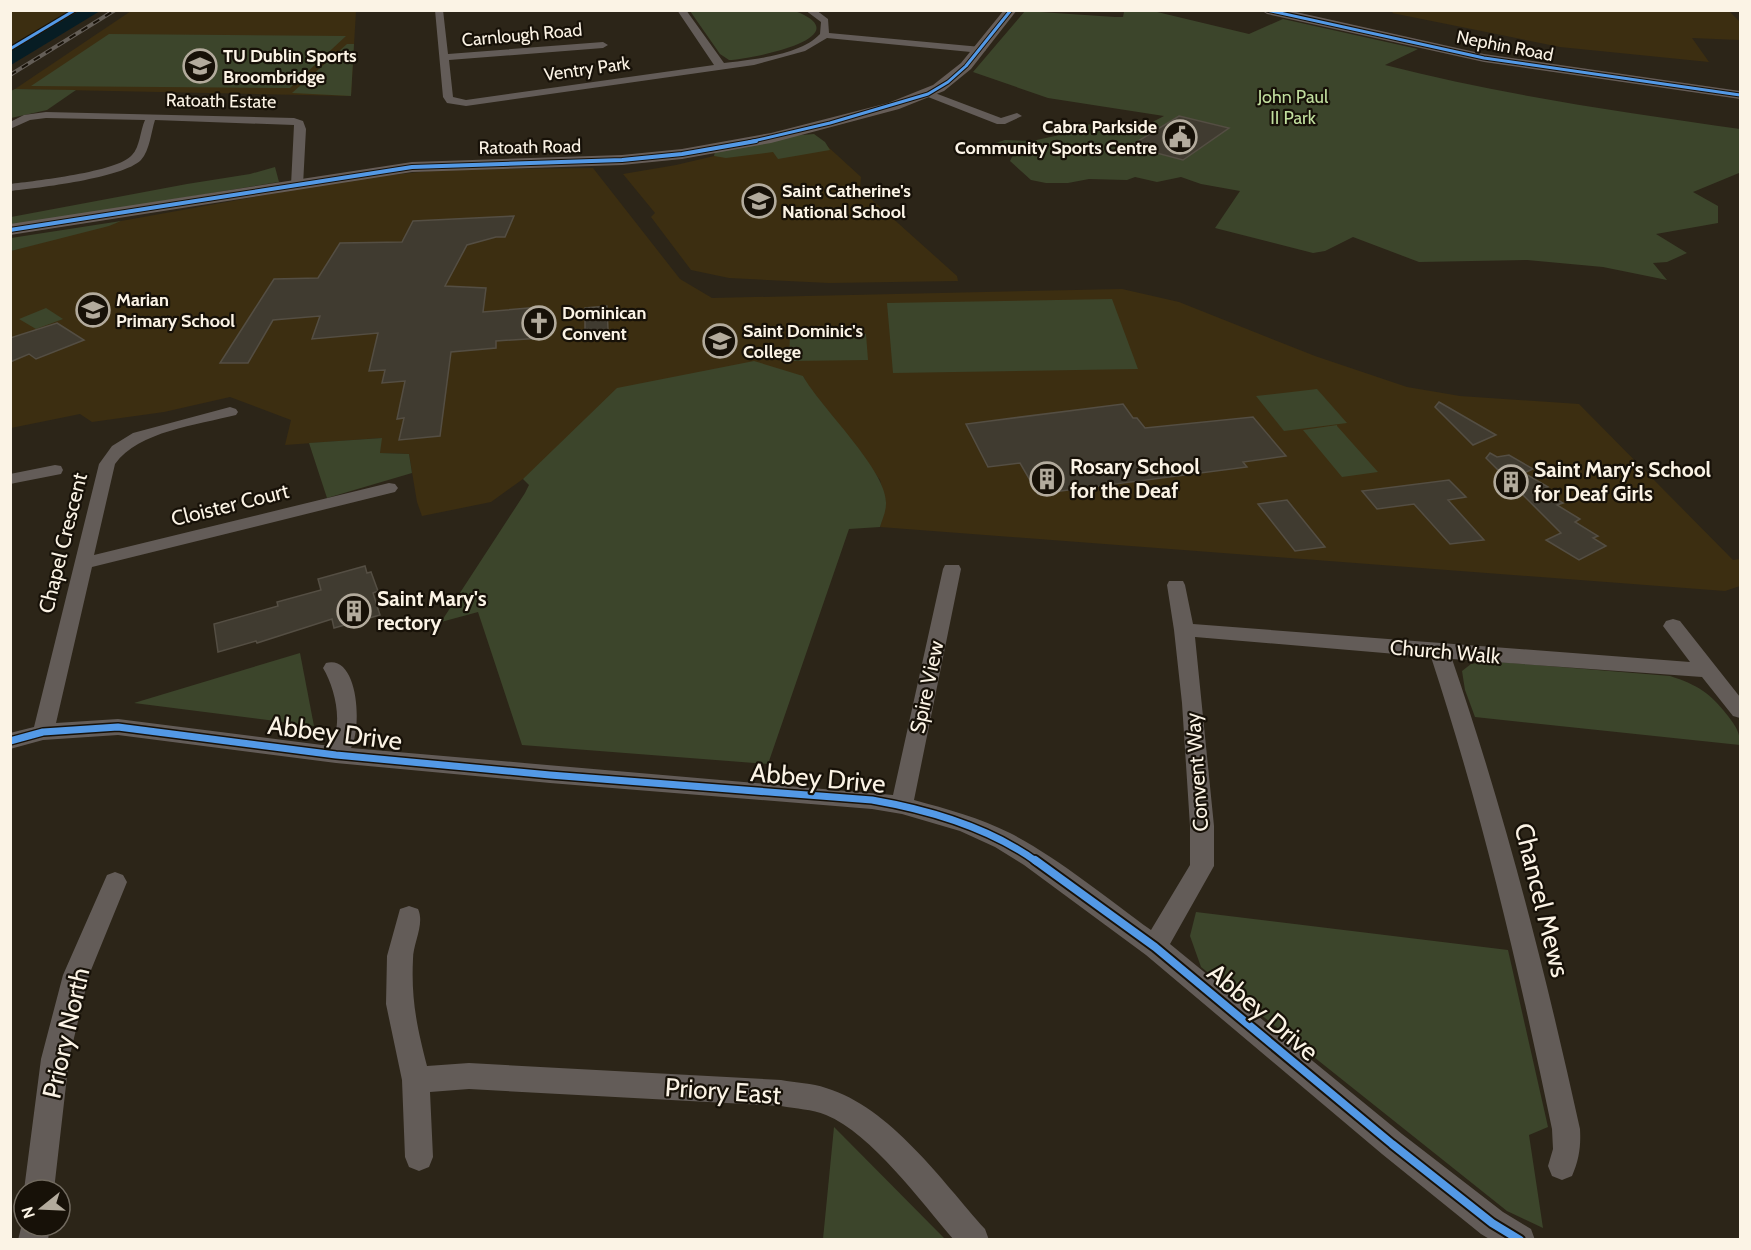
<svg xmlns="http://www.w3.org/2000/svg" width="1751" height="1250" viewBox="0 0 1751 1250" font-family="Cabin,sans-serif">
  <rect width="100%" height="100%" fill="#2c2518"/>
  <!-- built -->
  <g fill="#3c2e11">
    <path d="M11 10H71V11L11 45Z"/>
    <path d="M1395 10 1729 11 1740 22V40L1692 38 1709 62 1560 47 1392 13Z"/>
    <path d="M131 11H356L351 96 15 89Z"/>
    <path d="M814 134 861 177 860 189 957 276 958 281 829 283 729 278 691 270 651 217 655 213 623 174 676 165 714 156 715 152Z"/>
    <path d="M593 168 680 279 712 298 1122 289 1179 302 1315 356 1407 387 1460 396 1579 404 1733 560 1740 559V586L1725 591 880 527 886 503 880 480 832 416 812 393 803 376 523 479 491 502 422 516 417 502 409 454 380 453 381 438 285 445 291 420 230 397 164 412 92 422 80 414 11 428V251L121 221 354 179 439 170Z"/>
  </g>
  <!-- green -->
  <g fill="#3c452b">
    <path d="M690 11C712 10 784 6 800 13 858 39 746 60 729 60L720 54Z"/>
    <path d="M1025 11 1115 17H1123L1124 12 1153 11 1249 34 1283 19 1418 49 1385 65C1501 95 1622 112 1740 129L1739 173 1693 192 1718 206V223L1656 234 1687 253 1667 262 1653 263 1667 280 1603 267 1527 260 1419 262 1353 237 1325 251 1313 253 1215 228 1240 191 1201 184 1181 177 1157 182 1135 177 1127 180 1089 179 1068 183H1046L1031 180 1010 161 1013 155C999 157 989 156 976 149L1005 140 1032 141 1064 134 1090 124 1116 132 1137 130 1164 116 1048 98 973 72Z"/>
    <path d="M109 34 346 36 290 88 31 86Z"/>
    <path d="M347 44H354L351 96 292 93Z"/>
    <path d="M15 89 76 90 47 110 11 118V91Z"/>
    <path d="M814 134 825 142 830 150 778 159 773 152 726 158 714 156 715 152 790 136Z"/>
    <path d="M275 167 279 182 11 226V217L187 184 250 174Z"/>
    <path d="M121 221 109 226 11 251V238Z"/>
    <path d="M1112 299 1138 369 893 373 887 303Z"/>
    <path d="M46 308 63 319 36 329 19 319Z"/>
    <path d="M866 334 868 360 789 361 790 335Z"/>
    <path d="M754 361 803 376C820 407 888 471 886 504 886 512 882 520 880 527L849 529 768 764 522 745 478 612 441 622 525 493 529 485 523 479 617 388Z"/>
    <path d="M1317 389 1347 423 1284 431 1256 396Z"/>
    <path d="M1337 425V426L1378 472 1342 477 1303 430Z"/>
    <path d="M382 438 380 453 409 454 412 473 327 498 309 443Z"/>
    <path d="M300 653 314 726 134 703Z"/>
    <path d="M1487 661 1670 676C1698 685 1710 693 1728 716 1736 727 1740 732 1740 745L1475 717 1465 690 1462 671 1471 664Z"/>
    <path d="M1196 912 1508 950 1548 1127 1529 1135 1543 1228 1507 1211 1201 967 1190 936Z"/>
    <path d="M834 1127 945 1239H823Z"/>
  </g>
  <!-- water -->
  <path fill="#071d24" d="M79 11H100L11 65V51Z"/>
  <!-- building -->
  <g fill="#403b30" stroke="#544e43" stroke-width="1.5">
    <path d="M1179 116 1229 128 1183 160 1130 146Z"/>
    <path d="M514 216 505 237H496L467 245 445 286 486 288 483 312 540 307 543 309 542 338 496 341V348L451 352 440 436 399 440 404 418 397 419 405 381 382 383 385 370 369 371 378 333 312 339 320 316 273 320 248 363H220L274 279 318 278 340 243 402 242 413 221Z"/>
    <path d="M607 306 608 330 585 332V308Z"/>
    <path d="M57 323 84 340 36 359 29 354 10 362V338Z"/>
    <path d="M1439 402 1496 435 1473 445 1435 407Z"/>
    <path d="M1123 404 1133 418H1137L1145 428 1253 417 1286 456 1243 462 1247 467 1038 494 1020 463 988 467 966 424Z"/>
    <path d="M1490 453 1497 457 1509 455 1533 469 1524 473 1548 487 1541 490 1563 503 1557 505 1580 519 1575 522 1598 536 1593 538 1606 546 1579 560 1546 540 1561 533 1486 458Z"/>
    <path d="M1449 480 1466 497 1448 500 1484 540 1450 544 1414 504 1377 509 1362 491Z"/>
    <path d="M1287 500 1325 547 1295 551 1258 504Z"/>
    <path d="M365 566 367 573 371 572 378 591 373 593 380 615 334 628 332 619 257 643 256 641 218 652 214 624 278 606 277 602 321 590 318 579Z"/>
  </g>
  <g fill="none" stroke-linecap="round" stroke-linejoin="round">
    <!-- street -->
    <g fill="#635c58" fill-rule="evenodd">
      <path d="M435 10H443L448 54 603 42 608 45 603 48 449 60 453 97 466 100 714 65 677 10H686L724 63C751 60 801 55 820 34L821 22 805 10H816L828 19 829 33 981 47 986 50 981 53 827 38 805 51 754 65 466 106 447 103 443 97Z"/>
      <path d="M927 90 1001 118 1017 113 1022 116 1005 124H997L923 95 922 93Z"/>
      <path d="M46 112 294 118 303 121 306 129 303 185 297 189 291 185 294 125 155 120C151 132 150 150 141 160 123 178 38 188 10 191V184C34 181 118 172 132 155 140 147 140 131 145 120L46 118 30 120 10 129V122L24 115Z"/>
      <path d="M230 407 236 409 238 412 236 415C197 425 139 431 115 464L94 555 389 483 395 484 398 488 395 492 92 567 56 723 118 719 330 746C344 725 335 688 323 668L326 663C359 654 362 729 351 748L893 795 943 569 945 565H959L961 569 914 800C947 809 980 818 1010 833 1057 857 1108 899 1151 930L1190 865V826L1182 703 1174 630 1167 585 1169 581H1183L1185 585 1193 624 1690 662 1663 626 1666 621 1673 619 1680 621 1740 697V718L1733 716 1702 677 1452 659C1505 813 1545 970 1580 1129 1581 1147 1579 1160 1572 1176L1562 1180 1552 1176 1548 1166 1553 1149 1552 1129C1519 970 1482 812 1431 657L1195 637 1214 826V866L1170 944 1402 1134 1503 1212 1531 1229 1535 1240H1491L1481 1234 1382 1154 1146 955 1024 865 995 847 960 831 902 814 872 809 550 783 336 763 118 735 43 740 10 749V733L34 727 99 464 112 446 133 433Z"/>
      <path d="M55 465 61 466 63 470 61 474 10 484V474Z"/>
      <path d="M115 872 123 875 127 882 89 975 69 1059 54 1190H24L41 1059 63 975 107 875Z"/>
      <path d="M409 906 418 909C425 924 413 943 413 959 411 1000 417 1027 427 1066L469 1063 781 1080C796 1083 812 1083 826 1088 890 1107 942 1181 985 1229L989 1240H954C921 1202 872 1134 826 1115 812 1109 796 1109 781 1106L469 1089 430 1092 433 1157 429 1167 419 1171 409 1167 405 1157 402 1080 386 1004 387 956 400 909Z"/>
      <path d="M24 1216V1226H50L48 1240H18Z"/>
    </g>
    <!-- secondary -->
    <g fill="#665d58" fill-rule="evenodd">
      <path d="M1004 10H1017L971 69 944 91 899 109 771 143 682 159 622 165 412 172 10 235V224L412 162 622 155 682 149 771 133 888 103 933 85 961 63Z"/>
      <path d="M1261 10H1287L1484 54 1740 91V99L1484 62 1267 14Z"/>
    </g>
    <defs>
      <path id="rail" d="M10 75 115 10"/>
    </defs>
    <!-- rail casing -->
    <use href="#rail" stroke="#645e57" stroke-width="4"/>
    <!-- rail -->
    <use href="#rail" stroke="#171108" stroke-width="2" stroke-dasharray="7" stroke-linecap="butt"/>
    <defs>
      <g id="cycleway-far3">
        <path d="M1267 10 1484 58 1740 95"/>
        <path d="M10 49 75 10"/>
        <path d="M749 142 830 123 928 94 948 82 966 66 1011 10"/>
      </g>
      <path id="cycleway-far2" d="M10 230 412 167 622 160 682 154 756 141"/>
      <path id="cycleway-far1" d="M10 741 43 732 118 727 336 755 550 775 872 800C930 810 989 827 1037 862"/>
      <path id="cycleway" d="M1035 860 1155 947 1392 1144 1492 1223 1520 1240"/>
    </defs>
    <!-- cycleway-far3 casing -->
    <use href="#cycleway-far3" stroke="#171108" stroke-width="5"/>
    <!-- cycleway-far2 casing -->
    <use href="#cycleway-far2" stroke="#171108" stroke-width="6"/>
    <!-- cycleway-far1 casing -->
    <use href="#cycleway-far1" stroke="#171108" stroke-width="10"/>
    <!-- cycleway casing -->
    <use href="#cycleway" stroke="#171108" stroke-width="12"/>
    <!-- cycleway-far3 -->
    <use href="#cycleway-far3" stroke="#5399e6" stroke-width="3"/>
    <!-- cycleway-far2 -->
    <use href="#cycleway-far2" stroke="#5399e6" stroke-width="4"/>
    <!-- cycleway-far1 -->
    <use href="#cycleway-far1" stroke="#5399e6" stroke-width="7"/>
    <!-- cycleway -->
    <use href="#cycleway" stroke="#5399e6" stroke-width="8"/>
  </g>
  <!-- icons -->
  <defs>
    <symbol id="university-ring" viewBox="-11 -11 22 22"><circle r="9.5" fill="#171108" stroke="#b3ab9d" stroke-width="1.5"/><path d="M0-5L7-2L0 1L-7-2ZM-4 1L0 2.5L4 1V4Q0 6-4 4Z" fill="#b3ab9d"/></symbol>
    <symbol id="civic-ring" viewBox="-11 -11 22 22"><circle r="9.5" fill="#171108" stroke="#b3ab9d" stroke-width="1.5"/><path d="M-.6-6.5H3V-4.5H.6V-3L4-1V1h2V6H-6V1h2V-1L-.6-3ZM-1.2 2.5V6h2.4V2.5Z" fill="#b3ab9d"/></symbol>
    <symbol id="school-ring" viewBox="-11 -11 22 22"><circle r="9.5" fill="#171108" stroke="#b3ab9d" stroke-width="1.5"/><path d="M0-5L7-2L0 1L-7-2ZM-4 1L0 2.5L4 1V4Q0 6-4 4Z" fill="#b3ab9d"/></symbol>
    <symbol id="church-ring" viewBox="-11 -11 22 22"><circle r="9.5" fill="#171108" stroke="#b3ab9d" stroke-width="1.5"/><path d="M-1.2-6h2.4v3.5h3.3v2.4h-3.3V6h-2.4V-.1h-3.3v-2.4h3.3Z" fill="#b3ab9d"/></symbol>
    <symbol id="building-ring" viewBox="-11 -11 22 22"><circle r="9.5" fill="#171108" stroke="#b3ab9d" stroke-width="1.5"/><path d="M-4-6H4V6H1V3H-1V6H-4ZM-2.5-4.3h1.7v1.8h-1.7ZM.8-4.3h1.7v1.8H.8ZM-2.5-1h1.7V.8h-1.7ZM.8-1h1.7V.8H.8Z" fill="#b3ab9d"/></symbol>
  </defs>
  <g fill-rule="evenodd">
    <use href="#university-ring" x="181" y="47" width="38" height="38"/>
    <use href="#civic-ring" x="1161" y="118" width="38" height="38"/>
    <use href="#school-ring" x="740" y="182" width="38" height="38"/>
    <use href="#school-ring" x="74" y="291" width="38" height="38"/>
    <use href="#church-ring" x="520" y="304" width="38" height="38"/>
    <use href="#school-ring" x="701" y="322" width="38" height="38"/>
    <use href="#building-ring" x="1028" y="460" width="38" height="38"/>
    <use href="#building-ring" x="1492" y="463" width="38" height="38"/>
    <use href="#building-ring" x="335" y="592" width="38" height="38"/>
  </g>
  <g text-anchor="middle" stroke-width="4.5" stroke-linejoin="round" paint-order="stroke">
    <!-- far-street labels -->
    <g font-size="18" fill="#fbf3e5" stroke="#171108">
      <text transform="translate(522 35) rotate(-5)" y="6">Carnlough Road</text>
      <text transform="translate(1505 46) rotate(11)" y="6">Nephin Road</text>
      <text transform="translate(587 69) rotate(-8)" y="6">Ventry Park</text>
      <text transform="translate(221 101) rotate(1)" y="6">Ratoath Estate</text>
      <text transform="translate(530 147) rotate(-1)" y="6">Ratoath Road</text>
    </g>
    <!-- far-poi labels -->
    <g font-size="18" font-weight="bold" fill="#fbf3e5" stroke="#171108" text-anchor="start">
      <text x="223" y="62">TU Dublin Sports<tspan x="223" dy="21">Broombridge</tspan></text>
      <text x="1157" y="133" text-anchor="end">Cabra Parkside<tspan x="1157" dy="21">Community Sports Centre</tspan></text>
      <text x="782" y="197">Saint Catherine's<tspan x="782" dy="21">National School</tspan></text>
      <text x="116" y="306">Marian<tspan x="116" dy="21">Primary School</tspan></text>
      <text x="562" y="319">Dominican<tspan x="562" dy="21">Convent</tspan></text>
      <text x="743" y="337">Saint Dominic's<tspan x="743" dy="21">College</tspan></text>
    </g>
    <!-- far-park labels -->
    <g font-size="18" fill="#c1de9e" stroke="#171108">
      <text x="1293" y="103">John Paul<tspan x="1293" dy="21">II Park</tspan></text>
    </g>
    <!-- poi labels -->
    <g font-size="21" font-weight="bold" fill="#fbf3e5" stroke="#171108" text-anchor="start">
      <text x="1070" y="474">Rosary School<tspan x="1070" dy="24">for the Deaf</tspan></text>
      <text x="1534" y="477">Saint Mary's School<tspan x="1534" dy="24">for Deaf Girls</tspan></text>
      <text x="377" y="606">Saint Mary's<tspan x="377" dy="24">rectory</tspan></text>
    </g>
    <!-- street labels -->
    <g font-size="21" fill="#fbf3e5" stroke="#171108">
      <text transform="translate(230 505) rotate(-14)" y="7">Cloister Court</text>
      <text transform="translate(63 543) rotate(-76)" y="7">Chapel Crescent</text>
      <text transform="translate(1445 652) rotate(5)" y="7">Church Walk</text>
      <text transform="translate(927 687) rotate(-78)" y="7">Spire View</text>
      <text transform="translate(1197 772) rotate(-94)" y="7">Convent Way</text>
    </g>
    <!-- near-street labels -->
    <g font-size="26" fill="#fbf3e5" stroke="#171108">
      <text transform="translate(335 733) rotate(7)" y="9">Abbey Drive</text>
      <text transform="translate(818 778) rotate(5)" y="9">Abbey Drive</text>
      <text transform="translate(1542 900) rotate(76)" y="9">Chancel Mews</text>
      <text transform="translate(1263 1012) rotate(40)" y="9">Abbey Drive</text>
      <text transform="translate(66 1033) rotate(-77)" y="9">Priory North</text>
      <text transform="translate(723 1091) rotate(4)" y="9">Priory East</text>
    </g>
  </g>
  <!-- border -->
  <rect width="1751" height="1250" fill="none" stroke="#fbf3e5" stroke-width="24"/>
  <!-- north arrow -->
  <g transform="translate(42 1208) rotate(252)"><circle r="28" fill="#171108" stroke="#726b60" stroke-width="1.5"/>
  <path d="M0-4.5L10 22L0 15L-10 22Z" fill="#b3ab9d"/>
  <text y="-9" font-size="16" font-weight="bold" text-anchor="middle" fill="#fbf3e5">N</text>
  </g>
</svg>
